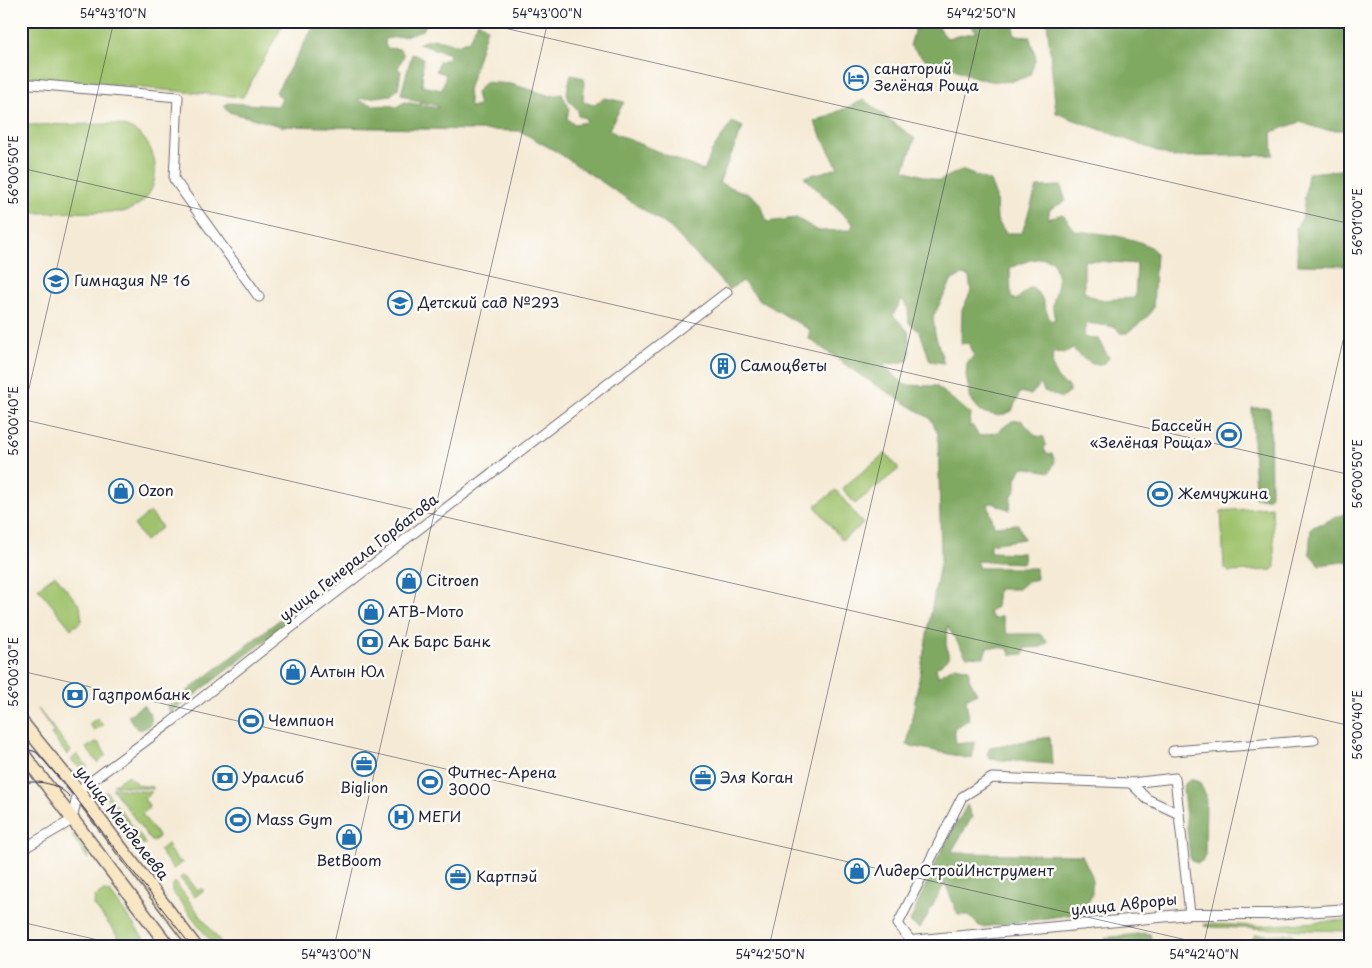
<svg xmlns="http://www.w3.org/2000/svg" width="1372" height="968" viewBox="0 0 1372 968" font-family="'Playpen Sans',sans-serif">
  <rect width="100%" height="100%" fill="#fdfcf7"/>
  <filter id="ink" filterUnits="userSpaceOnUse"><feTurbulence type="fractalNoise" baseFrequency=".02" numOctaves="2"/><feDisplacementMap in="SourceGraphic" scale="10" xChannelSelector="R" yChannelSelector="G"/><feConvolveMatrix kernelMatrix="1 2 1 2 8 2 1 2 1" color-interpolation-filters="sRGB"/></filter>
  <filter id="wash" filterUnits="userSpaceOnUse"><feTurbulence type="fractalNoise" baseFrequency=".0096" numOctaves="4" result="noise"/><feDisplacementMap in="SourceGraphic" scale="20" xChannelSelector="R" yChannelSelector="G"/><feGaussianBlur stdDeviation="1.12" result="paint"/><feColorMatrix in="noise" values="0 0 0 0 0 0 0 0 0 0 0 0 0 0 0 0 0 1.4 0 .05"/><feComposite in="paint" operator="in"/></filter>
  <g filter="url(#wash)">
    <rect width="100%" height="100%" fill="#f5ead5"/>
    <!-- green -->
    <g fill="#9fc26c" stroke="#607254">
      <path d="M21 21H285L243 97 21 77Z"/>
      <path d="M114 124C119 125 125 126 129 128 155 138 164 177 146 198 140 205 132 209 123 212L21 213V125Z"/>
      <path d="M886 453 899 469 855 504 842 488Z"/>
      <path d="M836 490 863 524 842 540 815 506Z"/>
      <path d="M1272 507 1275 567 1272 570 1229 572 1224 567 1221 511Z"/>
      <path d="M150 512 162 527 145 541 134 525Z"/>
      <path d="M55 575 80 606 82 621 71 629 38 588Z"/>
      <path d="M38 709 71 751 67 755 51 734 54 732Z"/>
      <path d="M97 718 102 724V726L94 730 89 724Z"/>
      <path d="M96 742 100 744 106 755 98 763 86 748Z"/>
      <path d="M77 754V755L88 767H79L71 760Z"/>
      <path d="M128 775 138 785 153 787V789L113 785Z"/>
      <path d="M112 788 152 792 144 799 149 805 148 809 142 814 159 837 152 842Z"/>
      <path d="M106 791 146 844H140L105 796 104 793Z"/>
      <path d="M75 834 86 848 88 859 72 836Z"/>
      <path d="M168 844 170 847 168 848 179 862 181 861 182 863 173 869 159 850Z"/>
      <path d="M184 875 187 877 198 891 202 888 204 890 195 897 180 878Z"/>
      <path d="M175 882 224 947H215L172 891V886Z"/>
      <path d="M104 891 110 892 150 947H121L122 942 120 939 94 905 95 897Z"/>
      <path d="M1348 920 1351 927 1350 930 1346 931 1209 927 1204 926 1205 924 1259 926Z"/>
      <path d="M1293 934 1297 939 1293 947 1247 946 1255 935Z"/>
    </g>
    <!-- forest -->
    <g fill="#7fa860" stroke="#50654e" fill-rule="evenodd">
      <path d="M317 21H428L423 30 404 36 385 39 386 48 400 49 404 55 398 68 401 71 398 89 391 95 358 99 359 101 378 106 389 105 396 107 405 102 437 108 438 106 415 101 401 94 412 54 423 58 422 86 442 90 446 74 436 71 439 62 447 59 450 54 418 44C432 36 443 40 457 45L469 40 478 22 487 28 468 90 470 107 479 106 476 93 485 82 511 84 551 96 562 94 569 108 567 119 574 124 587 122 585 118 578 116V110C564 97 566 94 571 75L584 78 583 102 594 105 605 98 624 102 609 129 616 134 704 171 712 151 732 122 743 127 719 183 751 195 761 204 767 222 796 218 819 231 851 230 853 224 804 177 838 168 814 122 864 100 915 139 904 170 939 181 961 170 990 181 996 197 997 220 1006 233H1022L1037 187 1061 186 1066 201 1050 209 1048 219 1062 214 1073 227V231C1092 232 1147 237 1156 253L1153 308C1147 321 1137 324 1127 333H1120L1116 327 1087 323 1084 332 1085 338 1098 339 1109 358C1098 374 1082 358 1072 348L1065 353 1053 352C1051 366 1054 381 1069 386V392L1062 398 1044 391 1041 384 1031 395 1020 392 1012 411 1000 416 981 412 970 398 966 375 967 364 974 355 969 343 961 344 962 310 971 291 969 277 962 275 952 280 933 317 935 334 944 363 930 361 920 332 909 323 908 309 902 299 893 315 908 331 910 352 908 361 883 365 905 385 936 386 971 414 969 427 972 425 979 436 997 432 1012 421 1021 420 1036 436 1044 437 1046 446 1044 448 1046 453 1052 454 1055 461 1050 472 1022 467 1016 479V489L1011 497 1010 510 993 503 988 504 994 526 1018 524 1024 539 990 544V552L1023 553 1024 563 976 561 979 568H1036L1037 579 1026 582 1018 589H998L996 607 989 613 994 619 1002 616 1007 634H1040L1048 642 1042 647 1025 648 1024 654 1011 655 1007 648 987 647 984 657 966 656 947 626 946 643 949 658 936 668 938 676 955 666 969 669V678L977 693 966 699 969 720 954 728 956 744 975 742 972 759 907 745 941 558 938 434 931 419 863 377 808 338 810 330 761 301 742 281 729 290 671 228 557 152 520 131 281 126 229 112 223 106 228 103 278 106 282 99 276 92ZM1043 258 1053 261C1055 267 1059 277 1058 284 1055 299 1050 302 1055 319L1050 321 1041 296 1031 287 1016 300 1011 297 1010 268 1030 260ZM1084 260 1137 264 1135 298 1100 300 1084 292Z"/>
      <path d="M928 21H933L947 38 977 32 967 21H1015L1014 24V35L1029 36 1036 57 1030 75C996 90 976 77 944 65 939 63 933 63 929 61 922 58 916 51 910 46L915 28Z"/>
      <path d="M1047 21H1351V130H1324L1300 122 1272 132 1273 155 1173 157 1056 113Z"/>
      <path d="M1351 169V266L1298 265 1296 228 1302 219 1308 173Z"/>
      <path d="M1252 408H1266L1270 410 1271 494 1269 498H1255Z"/>
      <path d="M1351 511V561L1319 565 1309 553 1311 528Z"/>
      <path d="M292 610 297 616 171 713 167 707Z"/>
      <path d="M143 705C149 713 157 721 145 728 143 729 141 730 138 729 134 727 131 720 128 716Z"/>
      <path d="M1050 737 1052 764 990 759 987 754 990 747Z"/>
      <path d="M1190 779 1199 782 1206 795 1205 855 1202 861 1197 863 1192 861 1190 857 1183 789 1185 784Z"/>
      <path d="M967 805 972 817 952 851 959 853 1082 855 1092 876V894L1082 913 983 927 978 925 968 915H958L945 883 920 929 910 922 936 861Z"/>
      <path d="M1145 933 1150 934 1151 938 1145 947H1108L1105 938Z"/>
    </g>
  </g>
  <g filter="url(#ink)">
    <g fill="none" stroke-linecap="round" stroke-linejoin="round">
      <defs>
        <g id="minor">
          <path d="M21 83 178 97 174 179 259 297"/>
          <path d="M1173 751 1314 740"/>
          <path d="M1131 783 1147 799 1179 814"/>
          <path d="M21 850 72 820 78 791 170 723 311 612 727 292"/>
          <path d="M911 941 898 924 962 797 992 778 1131 783 1175 778 1190 914"/>
        </g>
        <path id="tertiary" d="M903 947 911 941 1190 914H1271L1351 909"/>
        <g id="secondary">
          <path d="M21 721 78 791 196 947"/>
          <path d="M21 751 169 947"/>
        </g>
      </defs>
      <!-- minor casing -->
      <use href="#minor" stroke="#6c6871" stroke-width="11"/>
      <!-- tertiary casing -->
      <use href="#tertiary" stroke="#6c6871" stroke-width="12"/>
      <!-- secondary casing -->
      <use href="#secondary" stroke="#6c6871" stroke-width="15"/>
      <!-- minor -->
      <use href="#minor" stroke="#fff" stroke-width="9"/>
      <!-- tertiary -->
      <use href="#tertiary" stroke="#fff" stroke-width="10"/>
      <!-- secondary -->
      <use href="#secondary" stroke="#f9e7c3" stroke-width="12"/>
      <!-- tram -->
      <g stroke="#22223b" stroke-width="1">
        <path d="M21 747 36 752 65 784 192 947"/>
        <path d="M21 783C39 780 58 783 70 797"/>
      </g>
    </g>
  </g>
  <!-- ticks -->
  <path fill="none" stroke="#22223b" stroke-width="1" stroke-opacity="0.45" d="M474 21 1351 224M21 168 1351 475M21 419 1351 726M21 423 114 21M21 671 1217 947M21 922 128 947M334 947 548 21M769 947 982 21M1203 947 1351 306"/>
  <!-- icons -->
  <defs>
    <symbol id="hotel-ring" viewBox="-11 -11 22 22"><circle r="9.5" fill="#fdfcf7" stroke="#1f6fb2" stroke-width="1.5"/><path d="M-6-4.5h1.5V1H6V5H4.5V3h-9V5H-6ZM-4 0a1.8 1.8 0 1 1 3.6 0ZM.5 0V-2.5h3Q6-2.5 6 0Z" fill="#1f6fb2"/></symbol>
    <symbol id="school-ring" viewBox="-11 -11 22 22"><circle r="9.5" fill="#fdfcf7" stroke="#1f6fb2" stroke-width="1.5"/><path d="M0-5L7-2L0 1L-7-2ZM-4 1L0 2.5L4 1V4Q0 6-4 4Z" fill="#1f6fb2"/></symbol>
    <symbol id="building-ring" viewBox="-11 -11 22 22"><circle r="9.5" fill="#fdfcf7" stroke="#1f6fb2" stroke-width="1.5"/><path d="M-4-6H4V6H1V3H-1V6H-4ZM-2.5-4.3h1.7v1.8h-1.7ZM.8-4.3h1.7v1.8H.8ZM-2.5-1h1.7V.8h-1.7ZM.8-1h1.7V.8H.8Z" fill="#1f6fb2"/></symbol>
    <symbol id="stadium-ring" viewBox="-11 -11 22 22"><circle r="9.5" fill="#fdfcf7" stroke="#1f6fb2" stroke-width="1.5"/><path d="M0-5a6.5 5 0 1 0 0 10a6.5 5 0 1 0 0-10ZM-3.5-1.8h7v3.6h-7Z" fill="#1f6fb2"/></symbol>
    <symbol id="shop-ring" viewBox="-11 -11 22 22"><circle r="9.5" fill="#fdfcf7" stroke="#1f6fb2" stroke-width="1.5"/><path d="M-5-2.5h2.3a2.7 3.5 0 0 1 5.4 0H5L5.5 6h-11ZM-1.5-2.5h3a1.5 2.3 0 0 0-3 0Z" fill="#1f6fb2"/></symbol>
    <symbol id="bank-ring" viewBox="-11 -11 22 22"><circle r="9.5" fill="#fdfcf7" stroke="#1f6fb2" stroke-width="1.5"/><path d="M-6-4H6V4H-6ZM0-2.3a2.3 2.3 0 1 0 0 4.6a2.3 2.3 0 1 0 0-4.6Z" fill="#1f6fb2"/></symbol>
    <symbol id="office-ring" viewBox="-11 -11 22 22"><circle r="9.5" fill="#fdfcf7" stroke="#1f6fb2" stroke-width="1.5"/><path d="M-6-3h4V-5.5h4V-3h4V5H-6ZM-1-4.5V-3h2v-1.5ZM-6 0V1H6V0Z" fill="#1f6fb2"/></symbol>
    <symbol id="hospital-ring" viewBox="-11 -11 22 22"><circle r="9.5" fill="#fdfcf7" stroke="#1f6fb2" stroke-width="1.5"/><path d="M-5-5h3v3.5h4V-5h3V5h-3V1.5h-4V5h-3Z" fill="#1f6fb2"/></symbol>
  </defs>
  <g fill-rule="evenodd">
    <use href="#hotel-ring" x="842" y="64" width="28" height="28"/>
    <use href="#school-ring" x="42" y="267" width="28" height="28"/>
    <use href="#school-ring" x="386" y="289" width="28" height="28"/>
    <use href="#building-ring" x="709" y="352" width="28" height="28"/>
    <use href="#stadium-ring" x="1215" y="421" width="28" height="28"/>
    <use href="#shop-ring" x="107" y="477" width="28" height="28"/>
    <use href="#stadium-ring" x="1146" y="480" width="28" height="28"/>
    <use href="#shop-ring" x="395" y="567" width="28" height="28"/>
    <use href="#shop-ring" x="357" y="598" width="28" height="28"/>
    <use href="#bank-ring" x="356" y="628" width="28" height="28"/>
    <use href="#shop-ring" x="279" y="658" width="28" height="28"/>
    <use href="#bank-ring" x="61" y="681" width="28" height="28"/>
    <use href="#stadium-ring" x="237" y="707" width="28" height="28"/>
    <use href="#office-ring" x="350" y="750" width="28" height="28"/>
    <use href="#bank-ring" x="211" y="764" width="28" height="28"/>
    <use href="#office-ring" x="689" y="764" width="28" height="28"/>
    <use href="#stadium-ring" x="416" y="768" width="28" height="28"/>
    <use href="#hospital-ring" x="387" y="803" width="28" height="28"/>
    <use href="#stadium-ring" x="224" y="806" width="28" height="28"/>
    <use href="#shop-ring" x="335" y="823" width="28" height="28"/>
    <use href="#shop-ring" x="843" y="857" width="28" height="28"/>
    <use href="#office-ring" x="444" y="863" width="28" height="28"/>
  </g>
  <g text-anchor="middle" stroke-width="5" stroke-linejoin="round" paint-order="stroke">
    <!-- poi labels -->
    <g font-size="15" fill="#22223b" stroke="#fdfcf7" text-anchor="start">
      <text x="874" y="74">санаторий<tspan x="874" dy="17">Зелёная Роща</tspan></text>
      <text x="74" y="286">Гимназия № 16</text>
      <text x="418" y="308">Детский сад №293</text>
      <text x="740" y="371">Самоцветы</text>
      <text x="1212" y="431" text-anchor="end">Бассейн<tspan x="1212" dy="17">«Зелёная Роща»</tspan></text>
      <text x="138" y="496">Ozon</text>
      <text x="1178" y="499">Жемчужина</text>
      <text x="426" y="586">Citroen</text>
      <text x="388" y="617">АТВ-Мото</text>
      <text x="388" y="647">Ак Барс Банк</text>
      <text x="310" y="677">Алтын Юл</text>
      <text x="92" y="700">Газпромбанк</text>
      <text x="268" y="726">Чемпион</text>
      <text x="448" y="778">Фитнес-Арена<tspan x="448" dy="17">3000</tspan></text>
      <text x="242" y="783">Уралсиб</text>
      <text x="720" y="783">Эля Коган</text>
      <text x="364" y="793" text-anchor="middle">Biglion</text>
      <text x="418" y="822">МЕГИ</text>
      <text x="256" y="825">Mass Gym</text>
      <text x="349" y="866" text-anchor="middle">BetBoom</text>
      <text x="874" y="876">ЛидерСтройИнструмент</text>
      <text x="476" y="882">Картпэй</text>
    </g>
    <!-- street labels -->
    <g font-size="15" fill="#22223b" stroke="#fdfcf7">
      <text transform="translate(359 558) rotate(-38)" y="5">улица Генерала Горбатова</text>
      <text transform="translate(122 823) rotate(52)" y="5">улица Менделеева</text>
      <text transform="translate(1124 905) rotate(-6)" y="5">улица Авроры</text>
    </g>
  </g>
  <!-- margin -->
  <rect width="1372" height="968" fill="none" stroke="#fdfcf7" stroke-width="55"/>
  <rect x="28" y="28" width="1316" height="912" fill="none" stroke="#22223b" stroke-width="2"/>
  <g font-size="12" text-anchor="middle" fill="#22223b">
    <text x="113" y="18">54°43'10"N</text>
    <text x="547" y="18">54°43'00"N</text>
    <text x="981" y="18">54°42'50"N</text>
    <text transform="translate(14 170) rotate(-90)" y="4">56°00'50"E</text>
    <text transform="translate(1358 222) rotate(-90)" y="4">56°01'00"E</text>
    <text transform="translate(14 421) rotate(-90)" y="4">56°00'40"E</text>
    <text transform="translate(1358 474) rotate(-90)" y="4">56°00'50"E</text>
    <text transform="translate(14 672) rotate(-90)" y="4">56°00'30"E</text>
    <text transform="translate(1358 725) rotate(-90)" y="4">56°00'40"E</text>
    <text x="336" y="959">54°43'00"N</text>
    <text x="770" y="959">54°42'50"N</text>
    <text x="1204" y="959">54°42'40"N</text>
  </g>
</svg>
